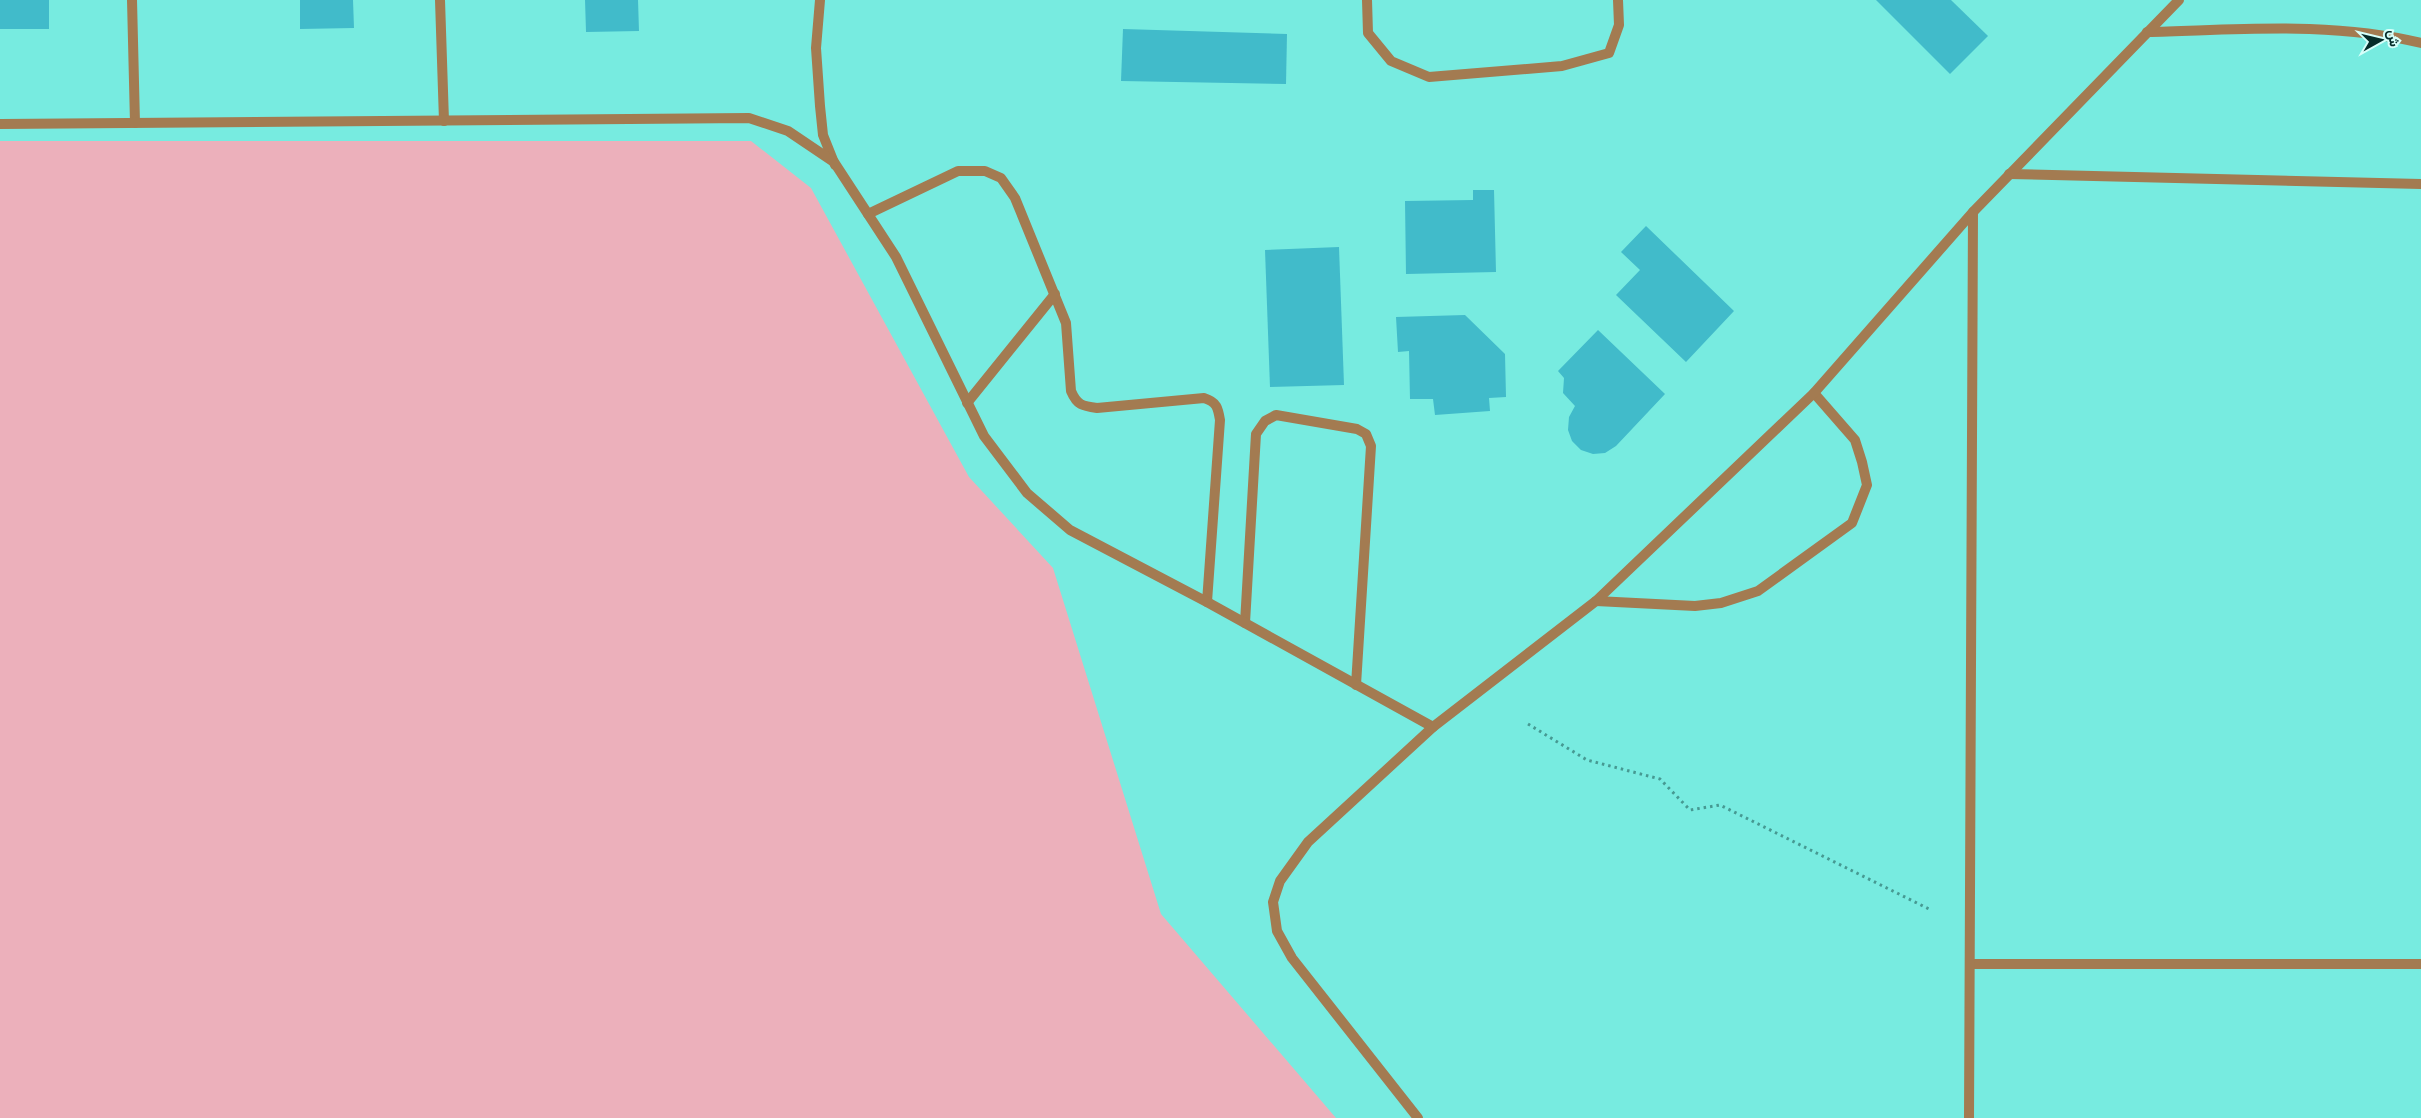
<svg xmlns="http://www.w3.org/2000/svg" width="2421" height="1118" viewBox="0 0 2421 1118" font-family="Mulish,Vazirmatn,sans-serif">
  <rect width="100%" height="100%" fill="#77ebe0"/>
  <!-- green -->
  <path fill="#ecb0bb" d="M0 141H751L811 188 969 477 1053 568 1161 914 1336 1118H0Z"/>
  <!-- building -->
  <g fill="#41bbca">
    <rect x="0" y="0" width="49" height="29"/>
    <path d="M300 0H353L354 28 300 29Z"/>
    <path d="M585 0H638L639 31 586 32Z"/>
    <path d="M1876 0H1951L1988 36 1950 74Z"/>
    <path d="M1123 29 1287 34 1286 84 1121 81Z"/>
    <path d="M1473 190H1494L1496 272 1406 274 1405 201 1473 200Z"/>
    <path d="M1646 226 1734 311 1686 362 1616 295 1640 270 1621 252Z"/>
    <path d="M1339 247 1344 385 1270 387 1265 250Z"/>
    <path d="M1465 315 1505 354 1506 397 1489 398 1490 411 1435 415 1433 399H1410L1409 351 1398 352 1396 317Z"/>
    <path d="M1598 330 1665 394 1616 446 1605 453 1593 454 1581 450 1572 441 1568 430 1569 417 1575 406 1563 393 1564 378 1558 371Z"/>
  </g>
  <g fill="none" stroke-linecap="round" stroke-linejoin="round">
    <!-- path -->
    <path stroke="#469992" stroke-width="3" stroke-dasharray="2.5 4" stroke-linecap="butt" d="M1528 724 1587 760 1660 779 1690 810 1720 805 1931 910"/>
    <!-- service -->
    <g stroke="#a37b51" stroke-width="10">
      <path d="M820 0 816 48 820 106 823 135 835 165"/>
      <path d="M1367 0 1368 33 1391 61 1429 77 1562 66 1609 53 1619 25 1618 0"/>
      <path d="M2147 32C2238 30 2331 21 2421 43"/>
      <path d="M868 214 958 171H985L1001 178 1015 198 1066 323 1071 391C1077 405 1082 406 1097 408L1204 398C1217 402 1218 408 1220 420L1207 602"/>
      <path d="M967 403 1055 294"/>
      <path d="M1596 601 1695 606 1721 603 1758 591 1852 523 1867 485 1862 462 1855 440 1814 393"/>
      <path d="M1245 623 1256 434 1265 421 1276 415 1357 429 1366 434 1371 446 1356 685"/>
    </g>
    <!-- minor -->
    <g stroke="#a37b51" stroke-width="10">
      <path d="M132 0 135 123"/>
      <path d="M440 0 444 121"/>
      <path d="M0 124 749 118 788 131 834 162 896 257 984 436 1027 493 1070 530 1207 602 1433 727"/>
      <path d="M2009 174 2421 184"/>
      <path d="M1971 964H2421"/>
      <path d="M1418 1118 1292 958 1277 931 1273 902 1280 881 1308 842 1433 727 1596 601 1814 393 1973 212 2179 0"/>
      <path d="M1969 1118 1973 212"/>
    </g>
  </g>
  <!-- north arrow -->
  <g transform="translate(2381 40) rotate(82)" stroke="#d6fffa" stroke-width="4" paint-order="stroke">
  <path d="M0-4L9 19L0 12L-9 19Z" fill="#052c29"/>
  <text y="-8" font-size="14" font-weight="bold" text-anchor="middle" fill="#052c29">ش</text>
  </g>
</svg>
